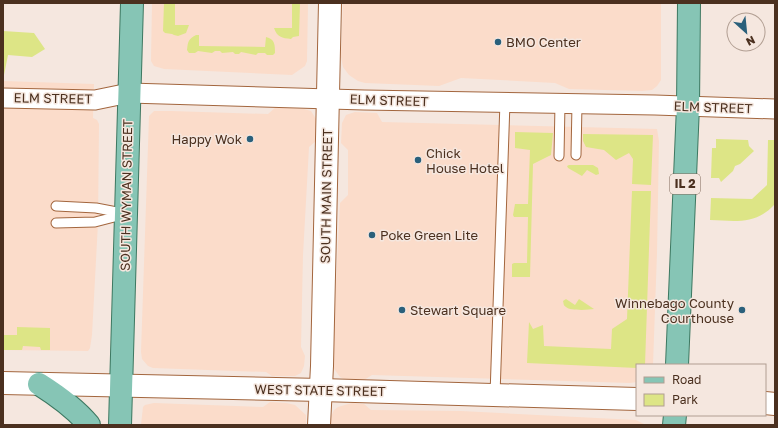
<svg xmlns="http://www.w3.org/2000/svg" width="778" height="428" viewBox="0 0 778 428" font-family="'Golos Text',sans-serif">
  <rect width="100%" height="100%" fill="#f5e7df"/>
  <!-- built -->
  <g fill="#fbdcca">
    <path d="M152 3H308L307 61 305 66 292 75 164 69 154 66 151 61Z"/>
    <path d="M343 3H661V80L657 86 652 90 642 91 569 89 555 83 461 78 439 86 365 83 358 81 349 75 343 67 341 57Z"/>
    <path d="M3 81 94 84 93 118 97 120 99 124 98 223 92 335 90 348 88 351 3 350Z"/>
    <path d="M276 107 304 109 311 111 316 119 317 129 316 141 309 147 303 255 301 347 305 356 304 366 301 373 295 376H272L266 372 153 368 148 366 142 359 141 352 149 116 154 111H171L268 114Z"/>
    <path d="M355 112 377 113 382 122 657 129 659 141 657 253 653 365H637V382L630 383 372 375 364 380 344 379 340 377 332 366 340 203 348 195V150L341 143 342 123 346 115Z"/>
    <path d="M270 402 286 403 295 405 306 415V425H141L143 407 145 405 154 403 263 407Z"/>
    <path d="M352 403 364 404 371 410 461 411 636 420 646 425H329L330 419 334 410 338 407Z"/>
  </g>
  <!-- green -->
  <g fill="#dde586">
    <path d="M164 3H175V25H189L186 33 178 36 174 35 172 34 165 33 163 31Z"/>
    <path d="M292 3H300L299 36 293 37 291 39C282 38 277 37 274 28H292Z"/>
    <path d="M3 31 34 33 45 49 32 57 8 55 4 75H3Z"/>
    <path d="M196 35H199V46L265 47 266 37C275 39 275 45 275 53L273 55H267L265 53H258L256 55 241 52 239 54H235L233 52 222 53 220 51H215L212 53 198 51 195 53H189L187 50C188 42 188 39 196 35Z"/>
    <path d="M515 132 553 133 551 155 533 164 530 277H512V264L514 263H527L528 217H514L513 215 515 204H528L530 150 515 148Z"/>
    <path d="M583 134 653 135 651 185 632 184 633 159 629 153 616 160 604 150 586 147 583 141Z"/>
    <path d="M716 139 748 140 749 146 754 151 740 164 735 166 733 171 721 182 719 178H711L712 148H716Z"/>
    <path d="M768 140H775V204C756 225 736 221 710 220L711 198 752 199 767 185Z"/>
    <path d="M569 165H593L598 168 599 174 596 175 587 170 582 176 568 168 567 166Z"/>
    <path d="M632 191H651L645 365H637V368L527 363 529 322 533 329 543 325 544 346 611 349 612 329 627 319Z"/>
    <path d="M566 299 575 305 579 299 594 309C589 310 570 311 566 307 563 305 564 304 563 301Z"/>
    <path d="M17 327 50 328V350H41L40 347 23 346 22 350H3V335H17Z"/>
  </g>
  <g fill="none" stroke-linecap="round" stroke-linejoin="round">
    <defs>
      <g id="lane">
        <path d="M576 155 577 104"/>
        <path d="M559 156 560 104"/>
        <path d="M56 206 96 208 122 213"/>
        <path d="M56 223 95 222 126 214"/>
        <path d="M495 395 505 102"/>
      </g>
      <path id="street" d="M3 98 95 100 129 93 364 100 655 105 775 109"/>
      <g id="secondary">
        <path d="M3 383 321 390 637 399"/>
        <path d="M765 403 775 404"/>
        <path d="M319 425 322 366 330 3"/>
      </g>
      <g id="primary">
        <path d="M677 365 688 106 689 3"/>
        <path d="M39 384C58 396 75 408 89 425"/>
        <path d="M120 425 132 3"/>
        <path d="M674 425 675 415"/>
      </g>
    </defs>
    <!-- lane casing -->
    <use href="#lane" stroke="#a3663e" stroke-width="11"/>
    <!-- street casing -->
    <use href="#street" stroke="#a3663e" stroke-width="21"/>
    <!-- secondary casing -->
    <use href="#secondary" stroke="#a3663e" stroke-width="24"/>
    <!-- primary casing -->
    <use href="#primary" stroke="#3d7861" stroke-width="24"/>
    <!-- lane -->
    <use href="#lane" stroke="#fff" stroke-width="9"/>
    <!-- street -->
    <use href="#street" stroke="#fff" stroke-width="19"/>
    <!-- secondary -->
    <use href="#secondary" stroke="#fff" stroke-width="22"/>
    <!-- primary -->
    <use href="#primary" stroke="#86c5b5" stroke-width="22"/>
  </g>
  <!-- markers -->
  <g fill="#2a607b" stroke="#f5e7df" stroke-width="1.5">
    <circle cx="498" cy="42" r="4"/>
    <circle cx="250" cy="139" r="4"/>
    <circle cx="418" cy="160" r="4"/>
    <circle cx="372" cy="235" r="4"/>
    <circle cx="402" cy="310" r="4"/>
    <circle cx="742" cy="310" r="4"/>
  </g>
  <g text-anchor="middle" stroke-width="3" stroke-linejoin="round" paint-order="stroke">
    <!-- shield labels -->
    <rect fill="#f5e7df" stroke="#7e6759" stroke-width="1" x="670" y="174" width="30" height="20" rx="3"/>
    <g font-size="12" font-weight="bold" fill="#4b301f">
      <text x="685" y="188">IL 2</text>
    </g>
    <!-- poi labels -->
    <g font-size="13" fill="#4b301f" stroke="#f5e7df" text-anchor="start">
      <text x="506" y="47">BMO Center</text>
      <text x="242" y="144" text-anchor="end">Happy Wok</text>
      <text x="426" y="158">Chick<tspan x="426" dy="15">House Hotel</tspan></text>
      <text x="380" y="240">Poke Green Lite</text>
      <text x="734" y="308" text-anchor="end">Winnebago County<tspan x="734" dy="15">Courthouse</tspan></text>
      <text x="410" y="315">Stewart Square</text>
    </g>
    <!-- street labels -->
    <g font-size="13" fill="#4b301f" stroke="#f5e7df">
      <text transform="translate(53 98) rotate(1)" y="5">ELM STREET</text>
      <text transform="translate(389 100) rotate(2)" y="5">ELM STREET</text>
      <text transform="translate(713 107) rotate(2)" y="5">ELM STREET</text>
      <text transform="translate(126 195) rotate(-89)" y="5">SOUTH WYMAN STREET</text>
      <text transform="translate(326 196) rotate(-89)" y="5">SOUTH MAIN STREET</text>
      <text transform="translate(320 390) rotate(1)" y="5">WEST STATE STREET</text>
    </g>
  </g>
  <!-- border -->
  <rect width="778" height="428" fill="none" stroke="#4b301f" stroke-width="8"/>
  <!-- legend -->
  <rect x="636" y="364" width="130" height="52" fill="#f5e7df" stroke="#b19e92"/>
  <rect x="644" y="377" width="20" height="6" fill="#86c5b5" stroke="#b19e92"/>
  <text x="672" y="384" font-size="12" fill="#4b301f">Road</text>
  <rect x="644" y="394" width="20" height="12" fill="#dde586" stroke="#b19e92"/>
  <text x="672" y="404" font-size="12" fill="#4b301f">Park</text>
  <!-- north arrow -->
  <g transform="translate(746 32) rotate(153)"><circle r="19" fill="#f5e7df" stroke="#b19e92"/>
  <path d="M0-3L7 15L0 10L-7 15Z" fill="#2a607b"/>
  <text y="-6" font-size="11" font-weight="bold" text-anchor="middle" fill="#4b301f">N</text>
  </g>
</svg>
